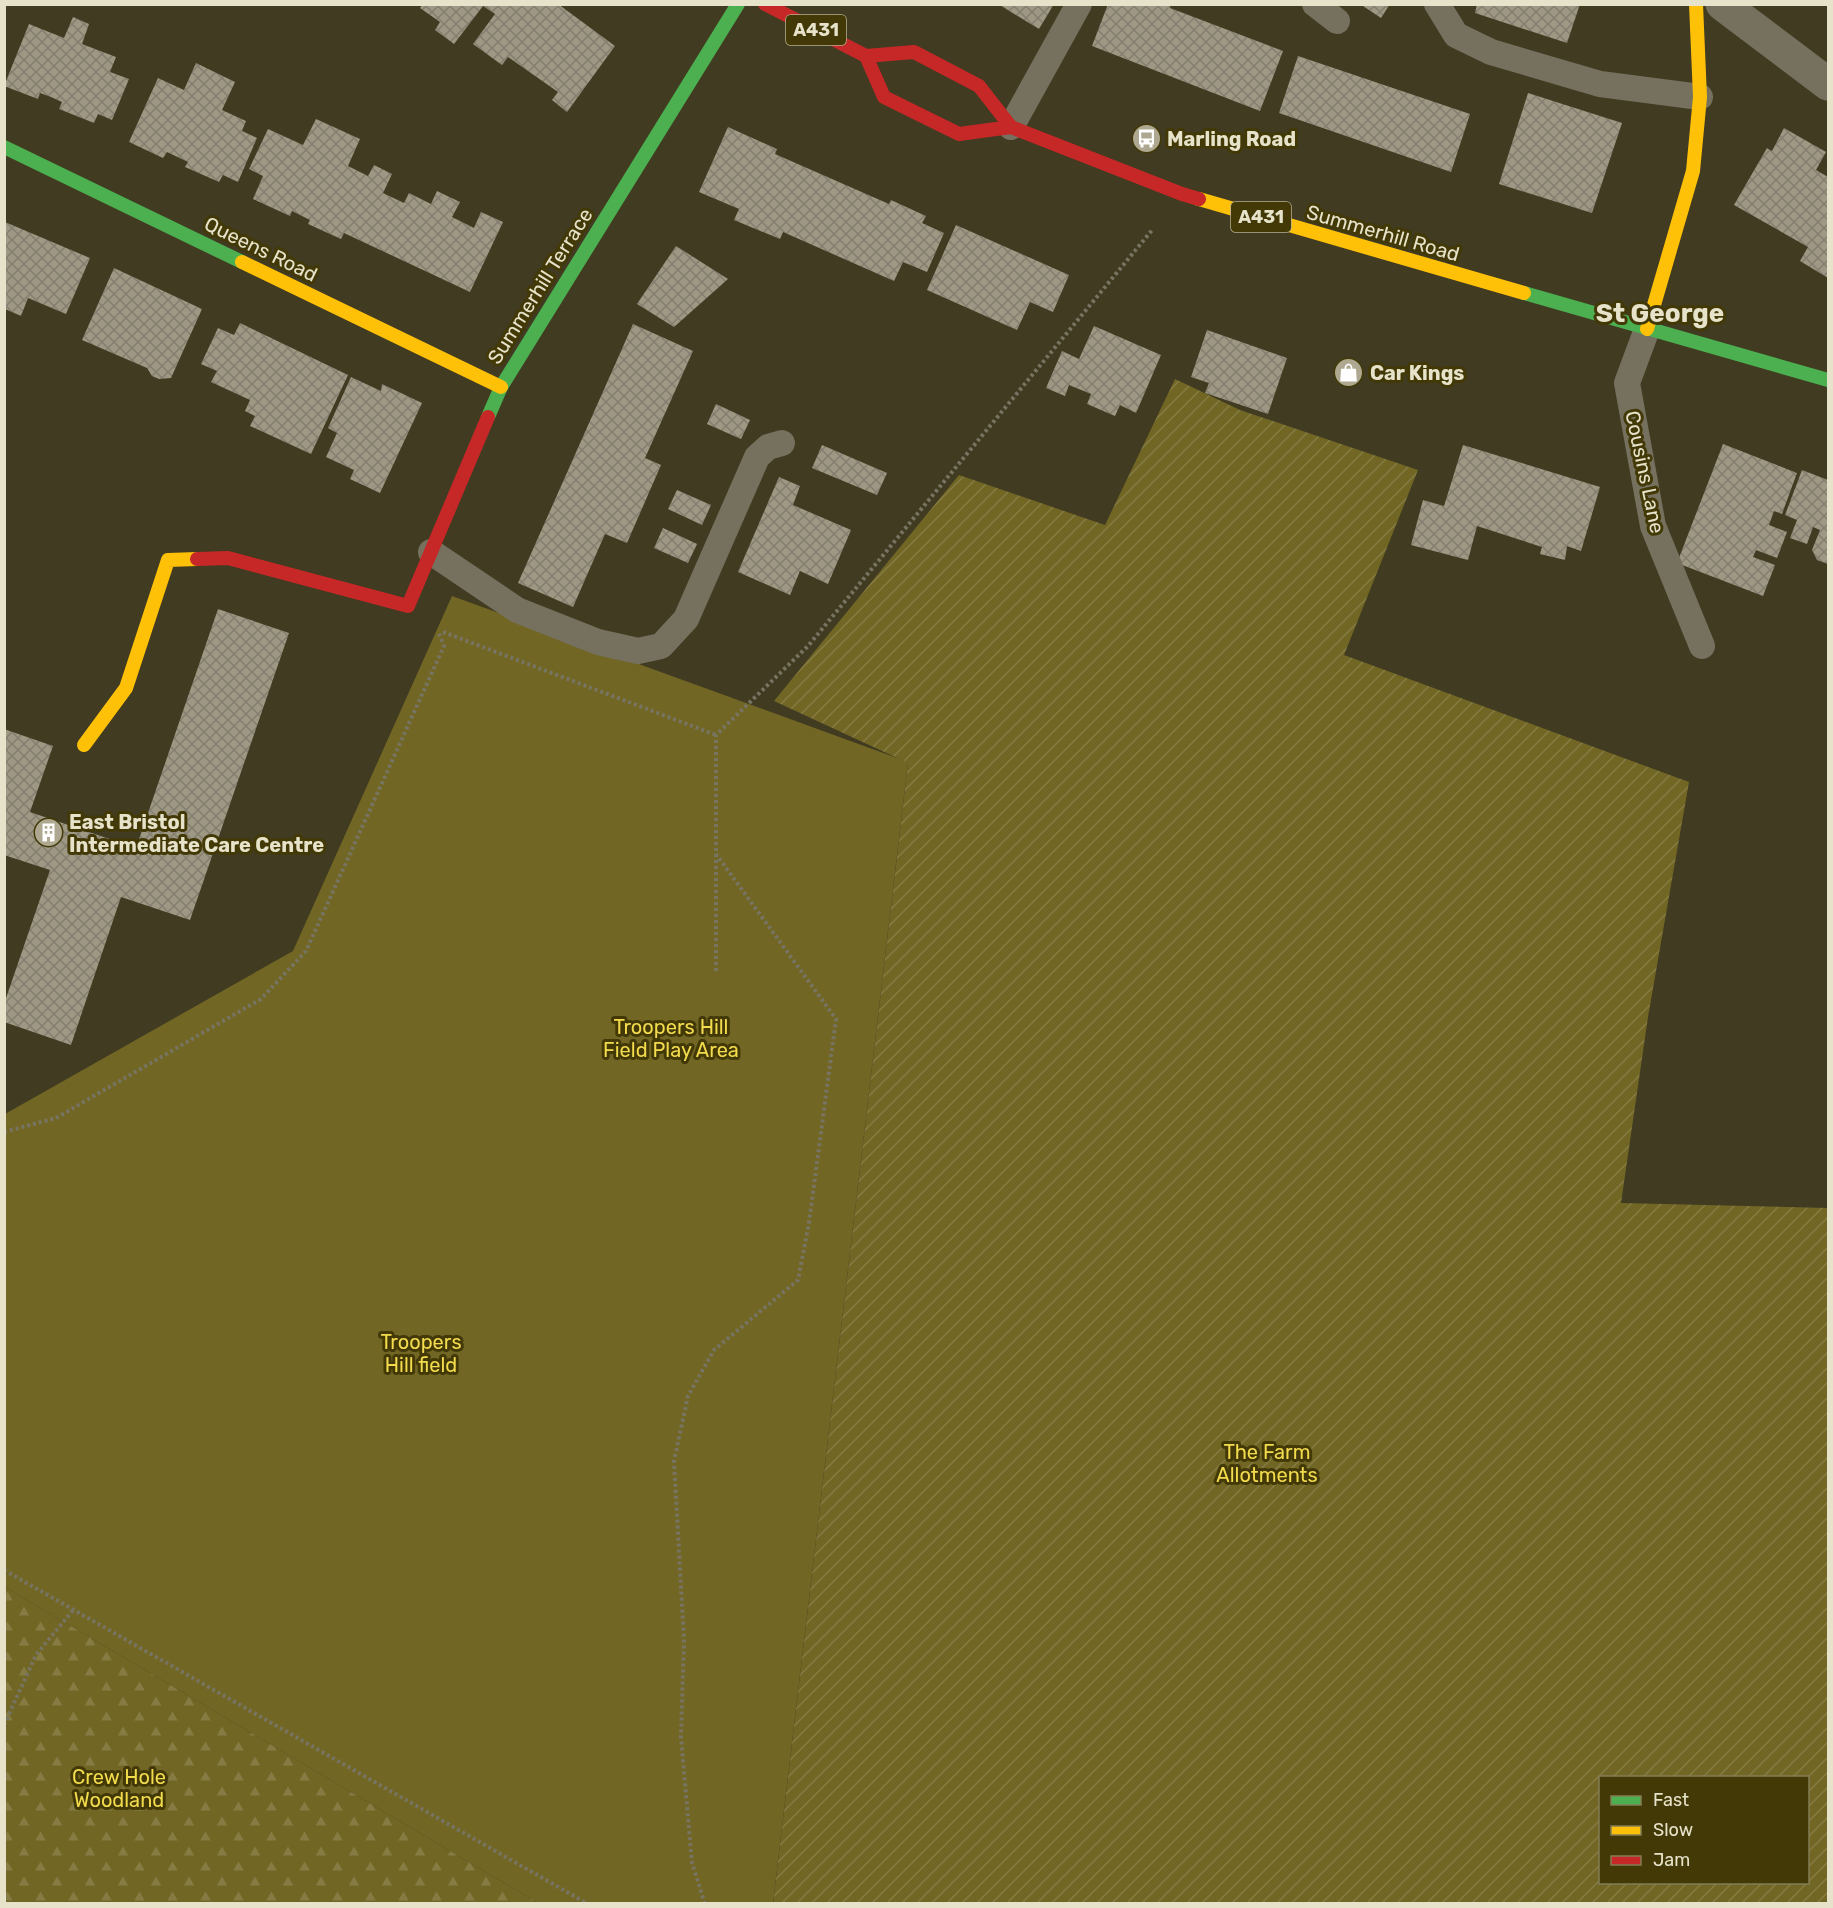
<svg xmlns="http://www.w3.org/2000/svg" width="1833" height="1908" viewBox="0 0 1833 1908" font-family="Rubik,sans-serif">
  <defs>
    <pattern id="forest-firs" width="22" height="20" patternUnits="userSpaceOnUse" patternTransform="scale(1.5)"><rect width="22" height="20" fill="#726625"/><path d="M5 1l3.5 6h-7zM16 11l3.5 6h-7z" fill="#867c43"/></pattern>
    <pattern id="garden-furrows" width="10" height="10" patternUnits="userSpaceOnUse" patternTransform="scale(1.5)"><rect width="10" height="10" fill="#726625"/><path d="M-1 1l2-2M0 10L10 0M9 11l2-2" fill="none" stroke="#867c43"/></pattern>
    <pattern id="building-cross-hatch" width="8" height="8" patternUnits="userSpaceOnUse" patternTransform="scale(1.5)"><rect width="8" height="8" fill="#9e9784"/><path d="M0 0l8 8M0 8l8-8" fill="none" stroke="#837e6f"/></pattern>
  </defs>
  <rect width="100%" height="100%" fill="#403b21"/>
  <!-- green -->
  <path fill="#726625" d="M452 596 908 762 773 1903H538L5 1587V1114L293 951Z"/>
  <!-- forest -->
  <path fill="url(#forest-firs)" d="M5 1587 538 1903H5Z"/>
  <!-- garden -->
  <path fill="url(#garden-furrows)" fill-rule="evenodd" d="M1175 379 1240 410 1418 470 1344 655 1689 782 1648 1017 1621 1203 1828 1208V1903L773 1904 908 763 774 701 959 475 1105 525ZM1600 1778H1808V1882H1600Z"/>
  <!-- building -->
  <g fill="url(#building-cross-hatch)">
    <path d="M423 4H558L615 46 567 112 552 100 558 92 508 57 502 65 473 44 495 14 483 6 454 44 435 30 440 22 420 8Z"/>
    <path d="M998 4H1054L1039 29Z"/>
    <path d="M1108 4H1171L1170 8 1283 51 1260 111 1092 46Z"/>
    <path d="M1360 4H1390L1381 18Z"/>
    <path d="M1477 4H1580L1567 43 1475 13Z"/>
    <path d="M73 17 89 24 82 44 116 57 110 72 129 79 112 120 98 114 94 123 59 109 62 102 51 97 40 93 38 99 4 86 29 24 64 38Z"/>
    <path d="M1298 56 1470 114 1451 172 1279 113Z"/>
    <path d="M196 63 235 82 222 110 246 121 242 131 257 138 238 182 223 175 219 182 185 167 188 162 167 152 163 158 129 142 158 78 184 90Z"/>
    <path d="M1528 93 1622 123 1592 213 1499 184Z"/>
    <path d="M316 119 360 139 348 166 368 176 374 165 392 174 383 193 404 203 409 193 431 204 437 191 460 202 452 217 474 228 481 212 503 222 470 292 344 233 341 239 308 224 310 220 292 211 290 216 253 199 263 176 249 169 268 129 303 145Z"/>
    <path d="M728 127 777 149 775 154 889 204 891 200 926 216 922 223 944 233 927 272 903 262 894 281 783 232 780 239 734 220 739 209 699 192Z"/>
    <path d="M1784 128 1826 152 1816 170 1828 177V278L1800 261 1808 247 1734 205 1767 148 1772 151Z"/>
    <path d="M5 222 90 258 66 314 28 298 21 316 5 309Z"/>
    <path d="M956 225 1069 275 1053 312 1030 302 1017 330 927 290Z"/>
    <path d="M676 246 728 279 674 327 637 304Z"/>
    <path d="M114 268 202 309 171 378 159 379 152 376 147 368 82 340Z"/>
    <path d="M240 323 348 375 311 454 250 426 255 416 245 411 250 400 211 382 217 371 201 364 218 328 234 335Z"/>
    <path d="M633 324 693 351 645 458 661 465 627 543 605 534 573 607 518 583Z"/>
    <path d="M1094 326 1161 355 1136 413 1120 405 1115 416 1087 404 1091 394 1069 385 1065 396 1046 388 1062 351 1079 359Z"/>
    <path d="M1207 330 1287 358 1268 414 1205 393 1209 383 1191 377Z"/>
    <path d="M351 377 381 391 382 384 422 403 380 493 350 479 354 470 326 457 337 433 328 428Z"/>
    <path d="M716 404 750 420 741 439 707 424Z"/>
    <path d="M1723 444 1797 473 1782 514 1774 511 1769 525 1787 532 1777 558 1756 550 1753 557 1775 565 1763 596 1677 563Z"/>
    <path d="M822 445 887 473 877 495 812 468Z"/>
    <path d="M1463 445 1600 487 1581 551 1567 546 1565 560 1540 554 1542 547 1477 526 1468 560 1411 545 1423 500 1444 506Z"/>
    <path d="M1802 470 1828 480V564L1817 560 1812 550 1820 530 1813 527 1807 544 1790 538 1797 520 1785 515Z"/>
    <path d="M779 477 800 486 793 505 851 530 828 584 800 571 790 595 738 572Z"/>
    <path d="M677 490 711 505 702 525 668 509Z"/>
    <path d="M663 528 697 544 688 563 654 548Z"/>
    <path d="M218 609 289 633 190 920 121 897 71 1045 4 1022V1004L50 870 4 855V729L53 746 30 812 136 848Z"/>
  </g>
  <g fill="none" stroke-linecap="round" stroke-linejoin="round">
    <!-- path -->
    <g stroke="#777462" stroke-width="4" stroke-dasharray="3 3" stroke-linecap="butt">
      <path d="M443 632 716 735"/>
      <path d="M716 971V735L808 646 1153 229"/>
      <path d="M4 1132 56 1118 261 999 306 951 444 646 439 634"/>
      <path d="M4 1570 588 1904"/>
      <path d="M4 1725 36 1655 74 1609"/>
      <path d="M705 1904 692 1863 681 1737 684 1640 674 1461 688 1396 714 1350 798 1280 809 1223 836 1019 716 854"/>
    </g>
    <!-- lane -->
    <g stroke="#75715e" stroke-width="26">
      <path d="M1315 4 1337 21"/>
      <path d="M1437 4 1456 35 1491 52 1600 84 1700 97"/>
      <path d="M1011 127 1079 4"/>
      <path d="M1647 329 1627 383 1653 526 1702 646"/>
      <path d="M431 552 517 610 598 642 638 651 661 646 686 619 757 457 768 447 782 443"/>
    </g>
    <!-- street -->
    <path stroke="#75715e" stroke-width="33" d="M1722 4 1828 84"/>
    <!-- fast -->
    <g stroke="#4caf50" stroke-width="14">
      <path d="M4 147 242 262"/>
      <path d="M1524 293 1828 380"/>
      <path d="M488 417 501 387 738 4"/>
    </g>
    <!-- slow -->
    <g stroke="#ffc107" stroke-width="14">
      <path d="M1199 199 1524 293"/>
      <path d="M242 262 501 387"/>
      <path d="M1647 329 1693 171 1700 97 1696 4"/>
      <path d="M84 745 126 688 168 560 197 559"/>
    </g>
    <!-- jam -->
    <g stroke="#c62828" stroke-width="14">
      <path d="M765 4 866 56 914 52 979 86 1011 127"/>
      <path d="M866 56 884 97 959 134 1011 127 1182 194 1199 199"/>
      <path d="M197 559 228 558 408 606 488 417"/>
    </g>
  </g>
  <!-- icons -->
  <defs>
    <symbol id="bus-disc" viewBox="-11 -11 22 22"><circle r="9.5" fill="#ada88f" stroke="#423907"/><path d="M-5-6H5V4H4V6H2V4H-2V6H-4V4H-5ZM-3.5-4V0h7V-4ZM-3.5 1.2v1.5H-2V1.2ZM2 1.2v1.5H3.5V1.2Z" fill="#fff"/></symbol>
    <symbol id="shop-disc" viewBox="-11 -11 22 22"><circle r="9.5" fill="#ada88f" stroke="#423907"/><path d="M-5-2.5h2.3a2.7 3.5 0 0 1 5.4 0H5L5.5 6h-11ZM-1.5-2.5h3a1.5 2.3 0 0 0-3 0Z" fill="#fff"/></symbol>
    <symbol id="building-disc" viewBox="-11 -11 22 22"><circle r="9.5" fill="#ada88f" stroke="#423907"/><path d="M-4-6H4V6H1V3H-1V6H-4ZM-2.5-4.3h1.7v1.8h-1.7ZM.8-4.3h1.7v1.8H.8ZM-2.5-1h1.7V.8h-1.7ZM.8-1h1.7V.8H.8Z" fill="#fff"/></symbol>
  </defs>
  <g fill-rule="evenodd">
    <use href="#bus-disc" x="1130" y="122" width="33" height="33"/>
    <use href="#shop-disc" x="1332" y="356" width="33" height="33"/>
    <use href="#building-disc" x="32" y="816" width="33" height="33"/>
  </g>
  <g text-anchor="middle" stroke-width="6" stroke-linejoin="round" paint-order="stroke">
    <!-- shield labels -->
    <g fill="#423907" stroke="#b6b090" stroke-width="1.5">
      <rect x="786" y="15" width="60" height="30" rx="4.5"/>
      <rect x="1231" y="202" width="60" height="30" rx="4.5"/>
    </g>
    <g font-size="18" font-weight="bold" fill="#e7e3ca">
      <text x="816" y="36">A431</text>
      <text x="1261" y="223">A431</text>
    </g>
    <!-- poi labels -->
    <g font-size="20" font-weight="bold" fill="#e7e3ca" stroke="#423907" text-anchor="start">
      <text x="1167" y="146">Marling Road</text>
      <text x="1370" y="380">Car Kings</text>
      <text x="69" y="829">East Bristol<tspan x="69" dy="23">Intermediate Care Centre</tspan></text>
    </g>
    <!-- street labels -->
    <g font-size="20" fill="#e7e3ca" stroke="#423907">
      <text transform="translate(1383 233) rotate(16)" y="7">Summerhill Road</text>
      <text transform="translate(261 249) rotate(26)" y="7">Queens Road</text>
      <text transform="translate(540 286) rotate(-58)" y="7">Summerhill Terrace</text>
      <text transform="translate(1645 472) rotate(78)" y="7">Cousins Lane</text>
    </g>
    <!-- park labels -->
    <g font-size="20" fill="#f3db4e" stroke="#423907">
      <text x="671" y="1034">Troopers Hill<tspan x="671" dy="23">Field Play Area</tspan></text>
      <text x="421" y="1349">Troopers<tspan x="421" dy="23">Hill field</tspan></text>
      <text x="1267" y="1459">The Farm<tspan x="1267" dy="23">Allotments</tspan></text>
      <text x="119" y="1784">Crew Hole<tspan x="119" dy="23">Woodland</tspan></text>
    </g>
    <!-- district labels -->
    <g font-size="26" font-weight="bold" fill="#e7e3ca" stroke="#423907">
      <text x="1660" y="322">St George</text>
    </g>
  </g>
  <!-- border -->
  <rect width="1833" height="1908" fill="none" stroke="#e7e3ca" stroke-width="12"/>
  <!-- legend -->
  <rect x="1599" y="1776" width="210" height="108" fill="#423907" stroke="#847d55" stroke-width="1.5"/>
  <rect x="1611" y="1796" width="30" height="9" fill="#4caf50" stroke="#847d55" stroke-width="1.5"/>
  <text x="1653" y="1806" font-size="18" fill="#e7e3ca">Fast</text>
  <rect x="1611" y="1826" width="30" height="9" fill="#ffc107" stroke="#847d55" stroke-width="1.5"/>
  <text x="1653" y="1836" font-size="18" fill="#e7e3ca">Slow</text>
  <rect x="1611" y="1856" width="30" height="9" fill="#c62828" stroke="#847d55" stroke-width="1.5"/>
  <text x="1653" y="1866" font-size="18" fill="#e7e3ca">Jam</text>
</svg>
